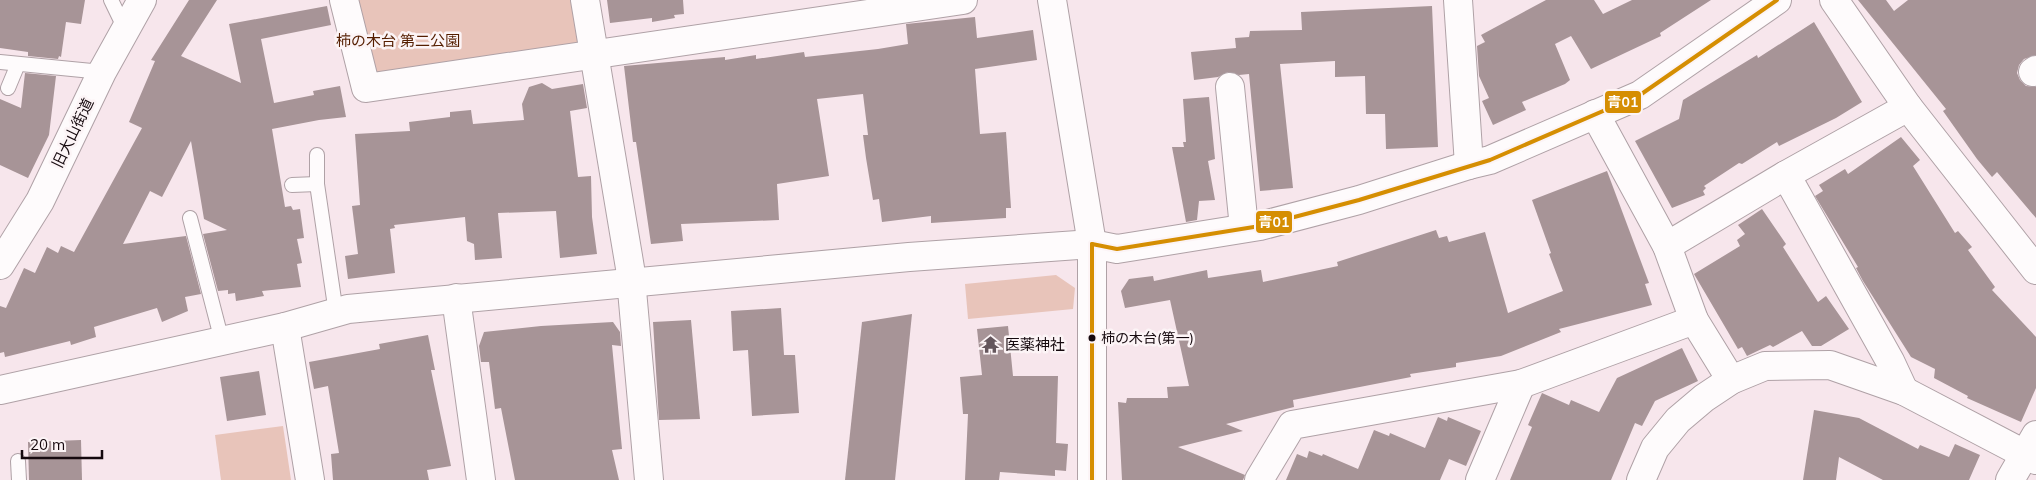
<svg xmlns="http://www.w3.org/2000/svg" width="2036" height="480" viewBox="0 0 2036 480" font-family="Mulish,'Noto Sans JP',sans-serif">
  <rect width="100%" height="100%" fill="#f7e6ec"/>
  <!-- green -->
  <g fill="#e8c4ba">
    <path d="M344 0H585L594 54 366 88Z"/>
    <path d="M1056 275 1075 288 1073 309 968 319 965 284Z"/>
    <path d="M283 426 291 480H221L215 435Z"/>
  </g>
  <!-- building -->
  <g fill="#a79497">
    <path d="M0 0H85L81 24 66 22 61 57 59 56 58 59 28 56V52L0 48Z"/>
    <path d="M189 0H217L181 56 241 83 229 24 327 6 331 25 261 39 274 103 314 95 313 91 340 86 346 117 319 120 272 129 285 207 291 206 293 210 300 209 304 238 297 239 302 263 297 264 301 287 262 291 264 296 236 301 235 293 228 294V290L218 291 203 234 227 230 204 219 191 141 162 197 150 191 123 244 186 236 201 294 185 297 188 311 162 322 157 308 94 327 96 337 71 345 70 341 5 357 4 352 0 353V306L6 308 24 268 35 273 47 247 58 253 61 246 74 252 142 128 129 122 155 61 151 60Z"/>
    <path d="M607 0H683L684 14 674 15 675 18 652 22V18L610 23Z"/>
    <path d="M1546 0H1594L1603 14 1632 0H1711L1660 33 1661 36 1591 69 1571 36 1555 44 1570 80 1565 84 1522 102 1526 110 1493 125 1482 101 1489 98 1479 76 1477 46 1485 42 1481 35Z"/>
    <path d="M1858 0H1886L1894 11 1908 0H2036V55L2024 59 2019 65 2017 73 2020 80 2026 86 2036 87V218L1997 172 1992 177 1977 159 1943 111 1946 109Z"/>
    <path d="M1432 6 1438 147 1386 149 1385 114H1366L1365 76 1335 77V61L1280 64 1293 188 1260 191 1249 74 1239 75 1228 72 1218 77 1194 80 1191 52 1236 48 1235 38 1249 37 1250 31 1302 30 1301 12Z"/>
    <path d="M975 17 977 38 1033 30 1037 60 975 69 980 134 1006 132 1011 208H1006V218L931 223V216L882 222 879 199 873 200 866 158 863 135H868L863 94 817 99 829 176 777 184 779 220 681 224 683 241 651 244 636 142H633L624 66 725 57V60L756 55V59L804 52 805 57 878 49 908 44 906 24Z"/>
    <path d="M1814 22 1862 102 1836 118 1779 146 1777 142 1742 164 1739 163 1704 186 1706 188 1703 191 1705 195 1672 208 1635 141 1679 119 1683 100 1757 55 1758 58Z"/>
    <path d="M25 73 56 76 49 135 28 178 0 165V99L21 108Z"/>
    <path d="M542 83 552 89 583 84 587 108 570 111 578 177 591 176 592 217 597 254 560 258 556 211 498 213 502 258 475 260 474 244 467 241 465 217 394 225 395 228 390 229 395 273 348 279 345 256 358 254 352 206 360 205 355 134 410 131 409 122 450 117V112L471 110 473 124 524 120 522 104 529 87Z"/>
    <path d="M1209 97 1215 159 1208 161 1215 200 1199 201 1197 220 1186 222 1172 147H1184L1183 142H1186L1183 99Z"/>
    <path d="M1901 137 1920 160 1913 166 1955 233 1958 231 1972 247 1968 250 1995 287 1992 290 2036 337V388L2021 422 1967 398 1968 396 1934 378 1935 369 1911 357 1863 281 1856 268 1858 267 1815 196 1823 191 1819 185 1845 169 1848 174Z"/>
    <path d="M1607 171 1649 283 1645 284 1652 305 1559 329 1561 332 1501 356 1456 363V367L1410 374 1411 377 1293 400 1294 407 1226 424 1243 431 1178 447 1245 475 1243 480H1122L1118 402 1126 403 1127 398H1168L1167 387 1189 386 1170 300 1125 308 1121 291 1129 279 1153 276 1154 281 1207 270 1208 278 1261 270 1263 282 1338 266 1337 262 1436 230 1439 238 1447 236 1449 242 1485 232 1508 313 1563 291 1549 254 1551 253 1532 200Z"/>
    <path d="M1762 209 1786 244 1783 247 1818 302 1826 296 1849 329 1821 346H1812L1802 331 1773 347 1770 345 1747 356 1742 347 1738 349 1694 274 1740 246 1737 240 1745 234 1738 225Z"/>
    <path d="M781 308 784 355H795L799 413 752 416 748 350 733 351 731 311Z"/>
    <path d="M912 314 895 480H845L862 322Z"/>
    <path d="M691 320 700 419 659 420 653 322Z"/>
    <path d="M613 322 620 332 621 346 612 345 622 449 612 450 619 480H515L501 408 495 409 489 362H481L479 346 484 332 541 326Z"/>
    <path d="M1008 326 1013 376H1058L1056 443 1068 444 1066 471 1055 470V476L1000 472 999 480H965L968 414H963L960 377 982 375 977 329Z"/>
    <path d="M428 335 435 370H431L451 466 427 470 429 480H333L331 454 339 453 328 386 314 389 309 362 380 349 379 344Z"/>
    <path d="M1682 348 1698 381 1655 401 1642 426 1635 423 1611 480H1510L1532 427 1528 425 1542 393 1569 405 1571 400 1599 412 1617 378Z"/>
    <path d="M259 371 266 415 227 421 220 377Z"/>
    <path d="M1814 410 1859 418 1918 449 1920 445 1949 457 1955 444 1980 455 1969 480H1883L1839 457 1836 480H1803Z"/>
    <path d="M1438 417 1447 421 1448 417 1481 431 1466 466 1449 459 1440 480H1286L1297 454 1307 458 1309 451 1322 456 1323 454 1358 469 1374 430 1389 436 1390 433 1425 448Z"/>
    <path d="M81 440 82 480H29L28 442Z"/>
  </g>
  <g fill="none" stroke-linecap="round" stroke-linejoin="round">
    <defs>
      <g id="lane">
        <path d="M111 0 125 29"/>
        <path d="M0 62 102 72"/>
        <path d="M8 88 18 64"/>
        <path d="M317 155V184L336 313"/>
        <path d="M292 185 317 184"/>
        <path d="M190 218 222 341"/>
        <path d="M18 461 19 480"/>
      </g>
      <g id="street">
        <path d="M344 0 366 88 963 0"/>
        <path d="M585 0 630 268 649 480"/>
        <path d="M1052 0 1092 244"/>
        <path d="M1458 0 1469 165"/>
        <path d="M1834 0 1908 107 2036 270"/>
        <path d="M2033 72 2036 70"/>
        <path d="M1230 87 1244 228"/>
        <path d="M1595 114 1667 246 1694 320 1731 380"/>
        <path d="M1786 175 1890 361 1904 391"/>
        <path d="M1667 246 1786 175 1908 107"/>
        <path d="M456 298 481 480"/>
        <path d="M285 327 310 480"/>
        <path d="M1259 480 1292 425 1521 384 1694 320"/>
        <path d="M1480 480 1521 384"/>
        <path d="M1641 480 1655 448 1678 420 1704 398 1731 380 1765 366 1830 365 1904 391 2036 460"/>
        <path d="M2010 480 2036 435"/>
      </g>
      <g id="secondary">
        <path d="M1092 244V480"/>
        <path d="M0 265 40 201 102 72 142 0"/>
        <path d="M0 390 285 327 348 309 909 257 1092 244 1117 249 1260 226 1359 200 1469 165 1490 160 1640 95 1777 0"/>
      </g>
    </defs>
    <!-- lane casing -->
    <use href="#lane" stroke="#afa1a6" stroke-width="16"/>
    <!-- street casing -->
    <use href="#street" stroke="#afa1a6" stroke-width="30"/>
    <!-- secondary casing -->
    <use href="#secondary" stroke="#afa1a6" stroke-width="30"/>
    <!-- lane -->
    <use href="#lane" stroke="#fefbfc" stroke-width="14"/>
    <!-- street -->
    <use href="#street" stroke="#fefbfc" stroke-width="28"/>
    <!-- secondary -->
    <use href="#secondary" stroke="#fefbfc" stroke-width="28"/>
    <defs>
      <g id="bus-1">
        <path d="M1092 244 1117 249 1260 226 1359 200 1490 160 1640 95 1777 0"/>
        <path d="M1092 244V480"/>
      </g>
    </defs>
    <!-- bus-1 casing -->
    <use href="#bus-1" stroke="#fcf4f6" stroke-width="8"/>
    <!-- bus-1 -->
    <use href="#bus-1" stroke="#d58e02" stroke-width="4"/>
  </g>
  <!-- icons -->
  <defs>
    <symbol id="temple-bare" viewBox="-9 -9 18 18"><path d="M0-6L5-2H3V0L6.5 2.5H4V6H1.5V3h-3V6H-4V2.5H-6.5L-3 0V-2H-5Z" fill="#64565c" stroke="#fcf4f6" stroke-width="2.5" paint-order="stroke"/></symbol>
  </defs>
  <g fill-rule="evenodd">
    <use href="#temple-bare" x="978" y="332" width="25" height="25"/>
  </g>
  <!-- markers -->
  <circle fill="#15090e" stroke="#fcf4f6" stroke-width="2" cx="1092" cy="338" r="4.5"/>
  <g text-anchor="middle" stroke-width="5" stroke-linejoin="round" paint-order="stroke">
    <!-- bus labels -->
    <g font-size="14" fill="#15090e" stroke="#fcf4f6" text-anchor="start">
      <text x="1101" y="343">柿の木台(第一)</text>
    </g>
    <!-- park labels -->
    <g font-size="15" fill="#551e00" stroke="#fcf4f6">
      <text x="398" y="46">柿の木台 第二公園</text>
    </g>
    <!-- street labels -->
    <g font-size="15" fill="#15090e" stroke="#fcf4f6">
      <text transform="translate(73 133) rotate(-64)" y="5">旧大山街道</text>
    </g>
    <!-- poi labels -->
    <g font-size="15" fill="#15090e" stroke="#fcf4f6" text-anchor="start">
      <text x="1005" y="350">医薬神社</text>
    </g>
  </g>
  <g stroke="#fcf4f6" stroke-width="2">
    <rect x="1604" y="90" width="38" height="24" rx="5" fill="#d58e02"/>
    <rect x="1255" y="210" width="38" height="24" rx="5" fill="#d58e02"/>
  </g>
  <g font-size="14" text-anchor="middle" font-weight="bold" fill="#fff">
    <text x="1623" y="107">青01</text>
    <text x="1274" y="227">青01</text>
  </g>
  <!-- scale -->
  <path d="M22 450v8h80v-8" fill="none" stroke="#15090e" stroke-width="2.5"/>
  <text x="30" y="450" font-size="15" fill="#15090e" stroke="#fcf4f6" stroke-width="4" paint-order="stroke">20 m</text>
</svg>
